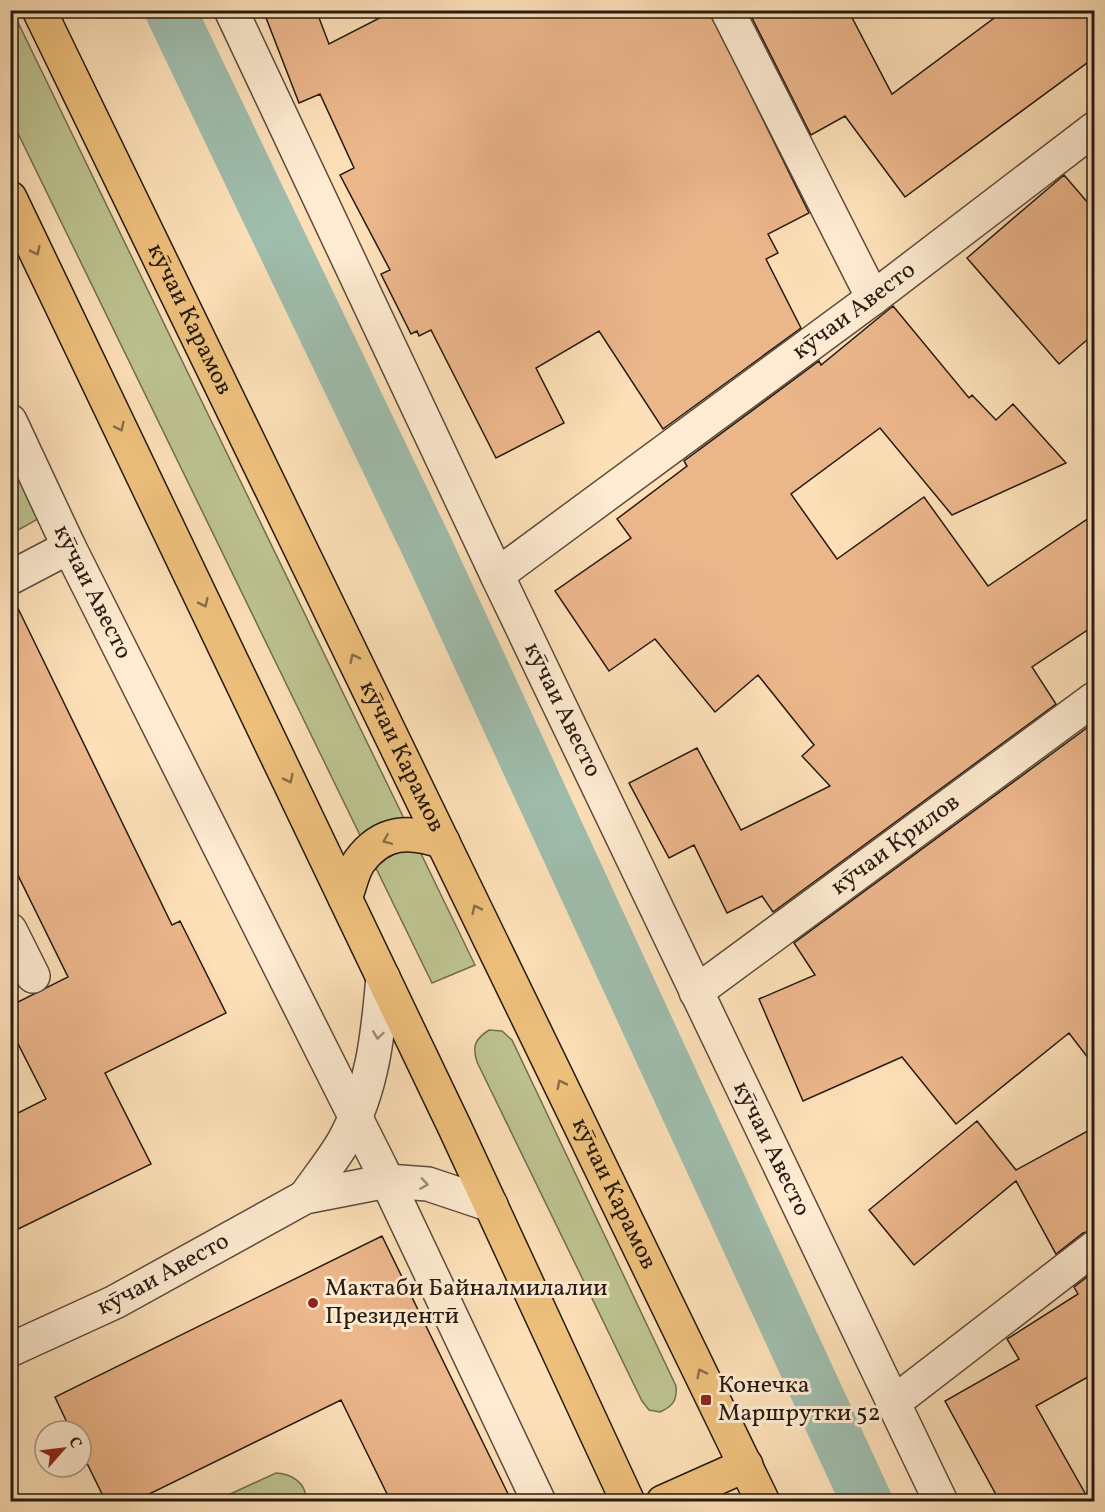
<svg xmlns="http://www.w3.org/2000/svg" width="1105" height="1512" viewBox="0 0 1105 1512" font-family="Vollkorn,serif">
  <rect width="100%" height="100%" fill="#fde0b8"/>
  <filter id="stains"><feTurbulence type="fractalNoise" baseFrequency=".00333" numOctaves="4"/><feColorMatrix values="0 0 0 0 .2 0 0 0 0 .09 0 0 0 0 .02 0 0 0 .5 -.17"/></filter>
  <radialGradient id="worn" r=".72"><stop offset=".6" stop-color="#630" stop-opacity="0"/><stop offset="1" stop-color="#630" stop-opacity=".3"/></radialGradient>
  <path fill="#bdc390" stroke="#726e51" stroke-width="1.5" d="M 12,10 L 475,965 L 432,983 L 11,119 Z
    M 10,454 L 38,519 L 11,534 L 10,534 Z
    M 489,1030 L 502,1031 L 512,1040 L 676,1386 C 677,1401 673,1406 660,1412 L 649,1410 L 642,1401 L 477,1062 C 472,1046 475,1039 489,1030 Z
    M 276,1473 C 292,1474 307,1483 306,1501 L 215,1501 Z"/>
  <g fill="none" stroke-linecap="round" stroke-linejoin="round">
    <path stroke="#9fbdad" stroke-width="51" d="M 170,10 L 428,549 L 867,1502"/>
  </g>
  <path fill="#ecb68b" stroke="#261a12" stroke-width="1.5" d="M 263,10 L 316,10 L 329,44 L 395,10 L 709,10 L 809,213 L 768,234 L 778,253 L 766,259 L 801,328 L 663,429 L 599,331 L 536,368 L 564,423 L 496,458 L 431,330 L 419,336 L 417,331 L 411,334 L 381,274 L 390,270 L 340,175 L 354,168 L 320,94 L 299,103 Z
    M 748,10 L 848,10 L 892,94 L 1005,10 L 1095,10 L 1095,57 L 905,197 L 845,116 L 811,135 Z
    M 1064,175 L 1095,211 L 1095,333 L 1059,364 L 967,258 Z
    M 893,306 L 969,398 L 972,395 L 996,420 L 1013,404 L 1066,463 L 952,515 L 880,428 L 791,494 L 837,559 L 924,497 L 988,586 L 1095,514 L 1095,625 L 1032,667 L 1056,704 L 773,912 L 762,896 L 727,913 L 694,845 L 669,858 L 629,783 L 697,748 L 741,830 L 830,786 L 802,756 L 814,745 L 758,675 L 715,712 L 655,639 L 609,671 L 555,591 L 631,538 L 617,519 L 687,466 L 684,461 L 819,361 L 821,365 Z
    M 12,596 L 172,925 L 180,921 L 226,1013 L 105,1073 L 151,1164 L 10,1233 L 10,1117 L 46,1099 L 10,1028 L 10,1006 L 68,977 L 10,859 Z
    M 1095,722 L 1095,1067 L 1069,1033 L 956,1124 L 902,1057 L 803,1101 L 759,999 L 815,975 L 794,943 Z
    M 977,1121 L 1016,1170 L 1095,1127 L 1095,1230 L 1083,1233 L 1056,1254 L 1016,1181 L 914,1265 L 869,1210 Z
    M 382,1236 L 512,1502 L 391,1502 L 341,1400 L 133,1502 L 106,1502 L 81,1451 L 81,1431 L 71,1431 L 55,1397 Z
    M 1095,1271 L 1095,1373 L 1036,1406 L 1090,1502 L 1000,1502 L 945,1401 L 1019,1359 L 1007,1339 L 1078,1294 L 1074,1287 Z"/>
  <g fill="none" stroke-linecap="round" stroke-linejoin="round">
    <g stroke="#5c4c3c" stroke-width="36">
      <g id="minor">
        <path d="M 231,10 L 497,575"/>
        <path d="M 727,10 L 873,298"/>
        <path id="s1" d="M 10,421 L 69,547 L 380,1166 L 539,1502"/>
        <path d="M 10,578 L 69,547"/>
        <path d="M 10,930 L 33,976"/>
        <path id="s2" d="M 696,992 L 1094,699"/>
        <path d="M 305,1197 C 318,1178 334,1159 345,1139 C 373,1088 378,1034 383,977"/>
        <path id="s3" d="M 10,1350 L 115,1302 L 305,1197 L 387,1181 L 428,1184 L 491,1205"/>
        <path d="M 893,1403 L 1094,1248"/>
        <path id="s4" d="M 941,1502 L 497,575 L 873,298 L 1094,129"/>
      </g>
    </g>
    <g stroke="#261a12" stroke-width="36">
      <g id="major">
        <path id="s5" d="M 39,10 L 763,1502"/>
        <path d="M 10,198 L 455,1128 L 628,1502"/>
        <path d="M 345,898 C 350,887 352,872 359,862 C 382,830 410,830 443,842"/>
        <path d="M 663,1502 L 746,1465"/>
      </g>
    </g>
    <use href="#minor" stroke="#feebd1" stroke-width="33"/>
    <use href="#major" stroke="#eec07c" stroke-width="33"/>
  </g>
  <defs><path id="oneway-chevron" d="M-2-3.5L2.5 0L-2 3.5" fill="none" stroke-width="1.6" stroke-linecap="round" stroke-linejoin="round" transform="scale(1.5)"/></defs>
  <g stroke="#8a6d47">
    <use href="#oneway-chevron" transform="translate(36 251) rotate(64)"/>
    <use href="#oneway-chevron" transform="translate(120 427) rotate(64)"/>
    <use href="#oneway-chevron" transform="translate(204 603) rotate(64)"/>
    <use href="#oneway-chevron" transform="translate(354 658) rotate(-116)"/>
    <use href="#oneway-chevron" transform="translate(289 779) rotate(64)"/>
    <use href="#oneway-chevron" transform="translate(387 840) rotate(157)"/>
    <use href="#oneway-chevron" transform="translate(476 909) rotate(-116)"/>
    <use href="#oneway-chevron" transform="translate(561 1084) rotate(-116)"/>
    <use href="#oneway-chevron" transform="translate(701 1373) rotate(-116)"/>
  </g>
  <g stroke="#9d8d7b">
    <use href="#oneway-chevron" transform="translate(378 1035) rotate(98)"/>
    <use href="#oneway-chevron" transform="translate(424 1184) rotate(9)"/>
  </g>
  <g fill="#8f2418" stroke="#feebd1" stroke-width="2">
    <circle cx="313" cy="1303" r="6"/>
    <rect x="700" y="1394" width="12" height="12" rx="3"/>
  </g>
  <g text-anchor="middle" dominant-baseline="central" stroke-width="6" stroke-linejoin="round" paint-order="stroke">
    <g font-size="24" fill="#261a12" stroke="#feebd1">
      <text stroke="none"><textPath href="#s4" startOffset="1472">кӯчаи Авесто</textPath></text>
      <text stroke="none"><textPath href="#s5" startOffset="344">кӯчаи Карамов</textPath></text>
      <text stroke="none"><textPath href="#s1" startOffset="190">кӯчаи Авесто</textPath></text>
      <text transform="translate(562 710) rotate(64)">кӯчаи Авесто</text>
      <text stroke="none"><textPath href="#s5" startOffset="830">кӯчаи Карамов</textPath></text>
      <text stroke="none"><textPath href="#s2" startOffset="248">кӯчаи Крилов</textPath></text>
      <text transform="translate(771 1149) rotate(64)">кӯчаи Авесто</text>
      <text stroke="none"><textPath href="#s5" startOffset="1316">кӯчаи Карамов</textPath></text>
      <text stroke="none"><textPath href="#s3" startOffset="171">кӯчаи Авесто</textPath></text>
    </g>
    <g font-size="24" fill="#261a12" stroke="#feebd1" text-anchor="start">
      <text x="325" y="1289">Мактаби Байналмилалии<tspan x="325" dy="28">Президентӣ</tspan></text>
      <text x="718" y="1386">Конечка<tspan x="718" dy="28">Маршрутки 52</tspan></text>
    </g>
  </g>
  <rect width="1105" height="1512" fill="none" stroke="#fde0b8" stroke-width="36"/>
  <rect x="12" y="12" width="1081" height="1488" fill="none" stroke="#261a12" stroke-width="3"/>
  <rect x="18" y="18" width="1069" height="1476" fill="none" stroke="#261a12" stroke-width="1.5"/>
  <g transform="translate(63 1449) rotate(62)"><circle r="28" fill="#feebd1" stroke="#a89785" stroke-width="1.5"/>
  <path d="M0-4.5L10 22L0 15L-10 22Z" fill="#8f2418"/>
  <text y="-9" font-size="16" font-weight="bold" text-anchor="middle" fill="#261a12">С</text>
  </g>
  <rect width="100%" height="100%" filter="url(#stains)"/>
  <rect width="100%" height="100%" fill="url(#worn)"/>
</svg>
